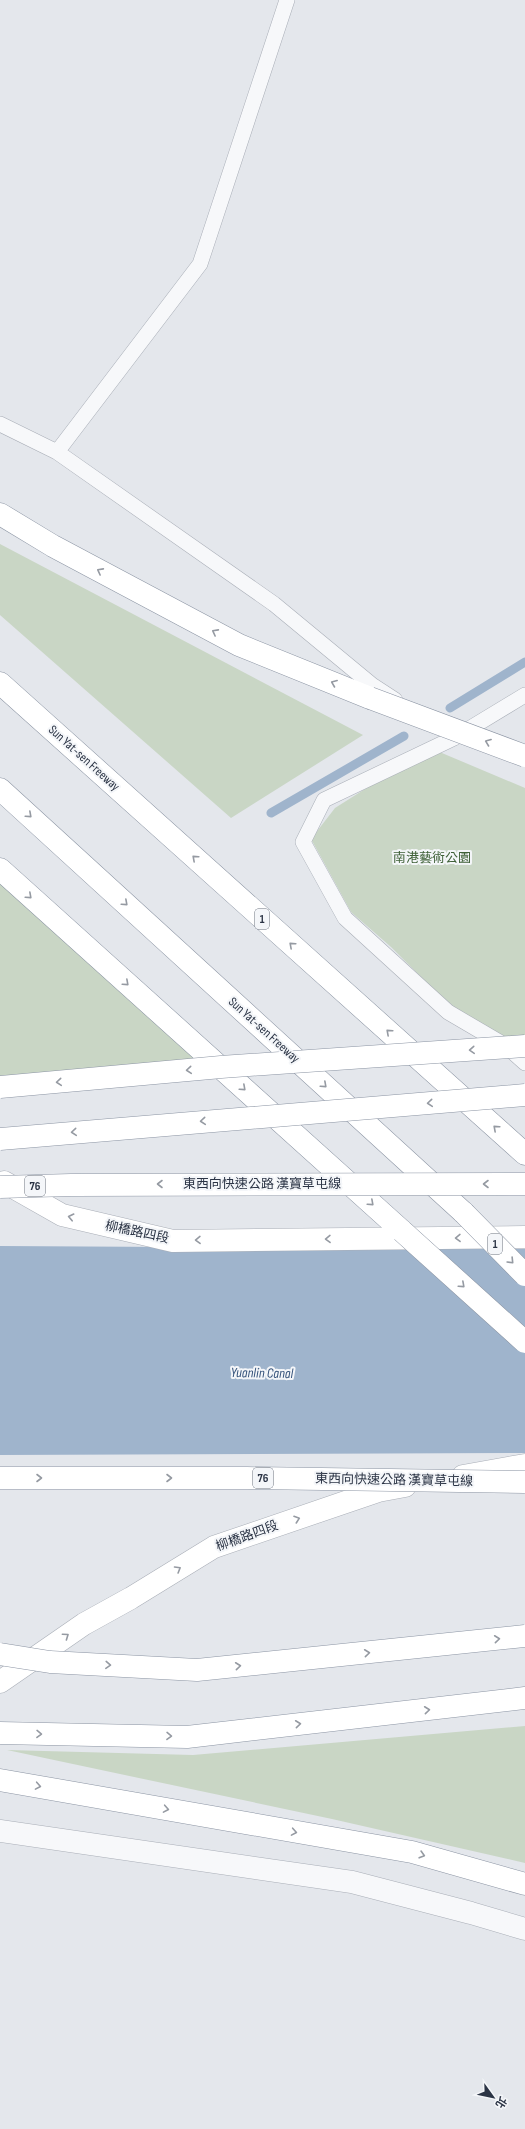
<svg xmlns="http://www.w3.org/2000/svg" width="525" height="2129" viewBox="0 0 525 2129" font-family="'Sofia Sans Condensed','Noto Sans TC',sans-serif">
  <rect width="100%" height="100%" fill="#e4e7ec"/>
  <path fill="#c9d6c5" d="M 0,544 L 363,735 L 231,818 L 0,615 Z
    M 430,748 L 525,788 L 525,1051 L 466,1017 L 433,989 L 391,947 L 351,912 L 311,839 L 335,808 Z
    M 0,869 L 221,1067 L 0,1087 Z
    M 525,1726 L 525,1863 L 332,1819 L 7,1750 L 193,1755 Z"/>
  <path fill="#9fb4cc" d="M 0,1246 L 525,1249 L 525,1453 L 0,1455 Z"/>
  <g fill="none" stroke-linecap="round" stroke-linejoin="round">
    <path stroke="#9fb4cc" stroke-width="9" d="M 450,708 L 525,662
      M 271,813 L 404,736"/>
    <g stroke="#a9aeb7" stroke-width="16">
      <path id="lane" d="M 0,424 L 57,452 L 274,604 L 372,685 L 395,700
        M 57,452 L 200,264 L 287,0
        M 525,695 L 454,738 L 324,800 L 303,842 L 345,918 L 448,1012 L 506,1046 L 525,1063"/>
    </g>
    <g stroke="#a9aeb7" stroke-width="23">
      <path id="street" d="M 0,1831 L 352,1882 L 471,1913 L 525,1929"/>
    </g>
    <g stroke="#a9aeb7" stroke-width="23">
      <path id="secondary" d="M 4,1182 L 62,1215 L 173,1241 L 525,1237
        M 463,1476 L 525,1465
        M 0,1682 L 84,1624 L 131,1598 L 214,1547 L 378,1491 L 405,1486"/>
    </g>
    <g stroke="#8b94a3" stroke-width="23">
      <path id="highway" d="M 0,514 L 53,546 L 239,645 L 370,698
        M 0,683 L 525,1154
        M 0,789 L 464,1213
        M 0,869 L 402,1231
        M 0,1733 L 187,1737 L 525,1698
        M 0,1780 L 412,1852 L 525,1884"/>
    </g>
    <use href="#lane" stroke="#f7f8fa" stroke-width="15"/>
    <use href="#street" stroke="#f7f8fa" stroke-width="22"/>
    <use href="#secondary" stroke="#fff" stroke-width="22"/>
    <use href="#highway" stroke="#fff" stroke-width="22"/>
    <g stroke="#8b94a3" stroke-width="23" stroke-linecap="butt">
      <path id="highway-bridge" d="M 370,698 L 525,756
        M 0,1087 L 221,1067 L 525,1046
        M 0,1139 L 525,1095
        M 0,1187 L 71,1185 L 525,1184
        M 464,1213 L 525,1275
        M 402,1231 L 525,1342
        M 0,1478 L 247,1478 L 525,1482
        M 0,1654 L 50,1662 L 197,1670 L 525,1636"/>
    </g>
    <use href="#highway-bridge" stroke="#fff" stroke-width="22"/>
  </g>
  <defs><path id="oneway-chevron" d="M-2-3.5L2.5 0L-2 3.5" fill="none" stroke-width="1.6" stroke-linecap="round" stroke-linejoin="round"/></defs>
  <g stroke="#959aa2">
    <use href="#oneway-chevron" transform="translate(100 571) rotate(-152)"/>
    <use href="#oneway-chevron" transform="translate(215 632) rotate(-152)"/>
    <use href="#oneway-chevron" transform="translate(334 683) rotate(-158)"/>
    <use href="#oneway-chevron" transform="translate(488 742) rotate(-159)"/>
    <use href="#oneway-chevron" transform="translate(29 815) rotate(42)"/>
    <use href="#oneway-chevron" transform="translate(195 858) rotate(-138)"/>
    <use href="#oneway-chevron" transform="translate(29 896) rotate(42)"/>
    <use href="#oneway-chevron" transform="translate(125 903) rotate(42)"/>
    <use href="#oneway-chevron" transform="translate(292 945) rotate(-138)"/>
    <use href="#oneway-chevron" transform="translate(126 983) rotate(42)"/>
    <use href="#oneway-chevron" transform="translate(389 1032) rotate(-138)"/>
    <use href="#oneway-chevron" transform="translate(472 1050) rotate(176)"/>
    <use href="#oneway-chevron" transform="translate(189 1070) rotate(175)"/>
    <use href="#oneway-chevron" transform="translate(59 1082) rotate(175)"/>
    <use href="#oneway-chevron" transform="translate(324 1085) rotate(42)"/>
    <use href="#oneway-chevron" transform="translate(243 1088) rotate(42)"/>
    <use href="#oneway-chevron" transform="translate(430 1103) rotate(175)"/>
    <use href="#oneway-chevron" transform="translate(203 1121) rotate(175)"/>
    <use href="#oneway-chevron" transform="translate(496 1128) rotate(-138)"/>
    <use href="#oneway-chevron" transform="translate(74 1132) rotate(175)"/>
    <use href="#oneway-chevron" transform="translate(160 1184) rotate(180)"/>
    <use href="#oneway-chevron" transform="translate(486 1184) rotate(180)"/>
    <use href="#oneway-chevron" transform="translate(371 1203) rotate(42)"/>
    <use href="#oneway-chevron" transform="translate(71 1217) rotate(-167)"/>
    <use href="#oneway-chevron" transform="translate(458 1238) rotate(179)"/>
    <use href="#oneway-chevron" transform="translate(328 1239) rotate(179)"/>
    <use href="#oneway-chevron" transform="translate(198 1240) rotate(179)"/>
    <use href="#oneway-chevron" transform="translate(511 1261) rotate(46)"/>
    <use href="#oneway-chevron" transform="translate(462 1285) rotate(42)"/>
    <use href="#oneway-chevron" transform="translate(39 1478)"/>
    <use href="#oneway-chevron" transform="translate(169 1478)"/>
    <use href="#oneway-chevron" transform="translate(297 1519) rotate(-19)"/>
    <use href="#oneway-chevron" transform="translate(178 1569) rotate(-31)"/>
    <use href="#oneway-chevron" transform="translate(66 1636) rotate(-35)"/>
    <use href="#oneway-chevron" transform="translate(497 1639) rotate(-6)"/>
    <use href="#oneway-chevron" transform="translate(367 1653) rotate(-6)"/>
    <use href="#oneway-chevron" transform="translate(108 1665) rotate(3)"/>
    <use href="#oneway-chevron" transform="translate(238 1666) rotate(-6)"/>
    <use href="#oneway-chevron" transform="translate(427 1710) rotate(-6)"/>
    <use href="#oneway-chevron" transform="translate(298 1724) rotate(-6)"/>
    <use href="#oneway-chevron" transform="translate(39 1734) rotate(1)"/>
    <use href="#oneway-chevron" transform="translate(169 1736) rotate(1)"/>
    <use href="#oneway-chevron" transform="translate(38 1786) rotate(10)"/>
    <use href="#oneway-chevron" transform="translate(166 1809) rotate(10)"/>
    <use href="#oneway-chevron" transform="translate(294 1832) rotate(10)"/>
    <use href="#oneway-chevron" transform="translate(422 1855) rotate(16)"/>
  </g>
  <g text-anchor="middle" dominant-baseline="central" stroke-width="4" stroke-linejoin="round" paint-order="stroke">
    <g fill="#f4f6f9" stroke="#676e7b" stroke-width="1">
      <rect x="255" y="909" width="14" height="20" rx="3"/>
      <rect x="25" y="1176" width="20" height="20" rx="3"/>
      <rect x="488" y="1234" width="14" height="20" rx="3"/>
      <rect x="253" y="1468" width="20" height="20" rx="3"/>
    </g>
    <g font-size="12" font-weight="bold" fill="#2b3445">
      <text x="262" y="919">1</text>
      <text x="35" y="1186">76</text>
      <text x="495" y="1244">1</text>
      <text x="263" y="1478">76</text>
    </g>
    <g font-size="13" fill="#2b3445" stroke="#f4f6f9">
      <text transform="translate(84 758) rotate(42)">Sun Yat-sen Freeway</text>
      <text transform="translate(264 1030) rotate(42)">Sun Yat-sen Freeway</text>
      <text x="262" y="1184">東西向快速公路 漢寶草屯線</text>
      <text transform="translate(137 1232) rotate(12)">柳橋路四段</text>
      <text transform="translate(394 1480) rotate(1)">東西向快速公路 漢寶草屯線</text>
      <text transform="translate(247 1536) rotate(-20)">柳橋路四段</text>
    </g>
    <g font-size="13" fill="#3f6138" stroke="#f4f6f9">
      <text x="432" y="858">南港藝術公園</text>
    </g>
    <g font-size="14" font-style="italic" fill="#34527a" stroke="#f4f6f9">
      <text transform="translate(262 1373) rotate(1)">Yuanlin Canal</text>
    </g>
  </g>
  <g transform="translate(493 2097) rotate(123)" stroke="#f4f6f9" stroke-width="3" paint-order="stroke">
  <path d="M0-3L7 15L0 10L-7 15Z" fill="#2b3445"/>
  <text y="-6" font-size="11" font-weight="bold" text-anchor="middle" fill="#2b3445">北</text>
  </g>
</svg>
